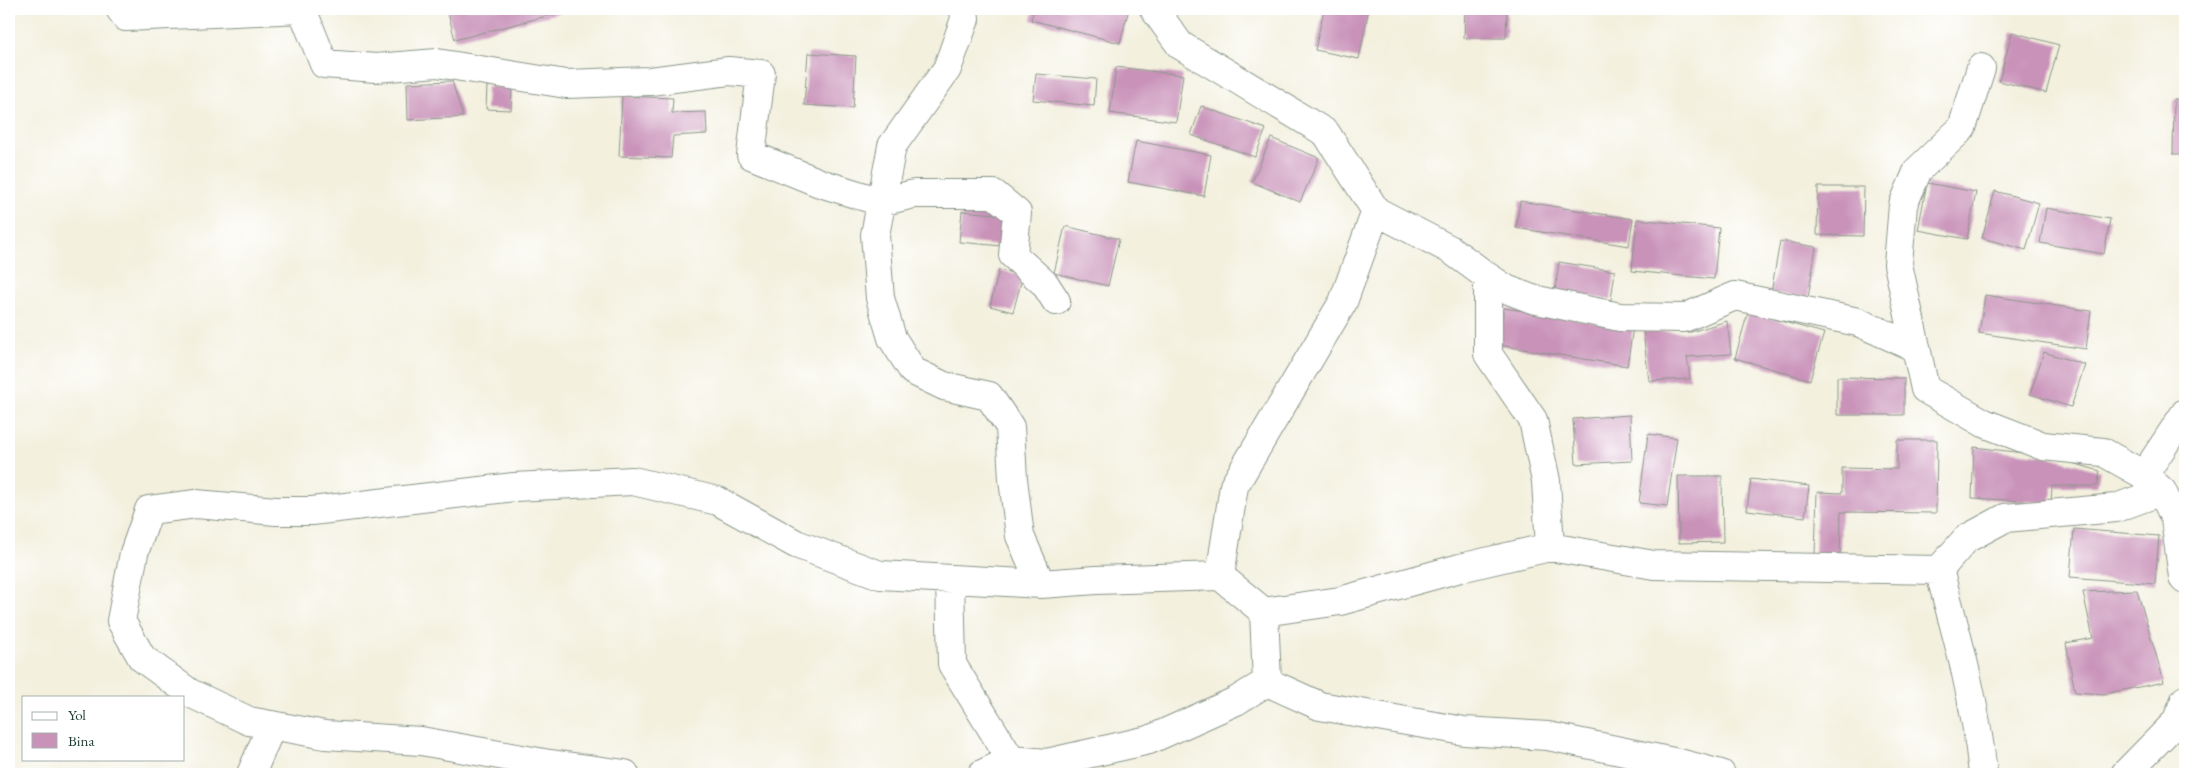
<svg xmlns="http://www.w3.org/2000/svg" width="2194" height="783" viewBox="0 0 2194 783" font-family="'EB Garamond',serif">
  <rect width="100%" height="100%" fill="#fff"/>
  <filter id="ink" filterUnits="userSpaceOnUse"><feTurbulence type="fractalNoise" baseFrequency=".02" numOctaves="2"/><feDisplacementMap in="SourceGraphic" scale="10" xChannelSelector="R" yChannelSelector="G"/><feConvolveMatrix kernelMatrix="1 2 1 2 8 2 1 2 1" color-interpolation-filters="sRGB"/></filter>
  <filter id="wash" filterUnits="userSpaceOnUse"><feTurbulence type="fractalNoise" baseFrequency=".0096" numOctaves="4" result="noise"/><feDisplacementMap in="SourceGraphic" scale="20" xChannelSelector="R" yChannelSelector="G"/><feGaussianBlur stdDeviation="1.12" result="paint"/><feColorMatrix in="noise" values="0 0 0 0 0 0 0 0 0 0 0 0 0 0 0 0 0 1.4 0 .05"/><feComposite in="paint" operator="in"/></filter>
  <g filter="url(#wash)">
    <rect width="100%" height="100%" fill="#f3f0de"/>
    <g id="blocks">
      <path fill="#c993b9" d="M 447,9 L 573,9 L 455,40 Z
        M 1034,9 L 1129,9 L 1120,43 L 1031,20 Z
        M 1324,9 L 1347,9 L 1368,13 L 1359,59 L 1315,50 Z
        M 1465,9 L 1507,9 L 1506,38 L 1464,38 Z
        M 2012,32 L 2059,45 L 2046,93 L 1999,81 Z
        M 808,53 L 856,56 L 853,108 L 804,105 Z
        M 1116,67 L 1183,75 L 1176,122 L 1110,113 Z
        M 1036,74 L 1096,79 L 1094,106 L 1033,100 Z
        M 452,81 L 463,117 L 408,120 L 407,83 Z
        M 487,86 L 512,87 L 511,110 L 486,109 Z
        M 622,96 L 673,98 L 672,113 L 706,112 L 707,134 L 673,136 L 671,158 L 619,156 Z
        M 2174,99 L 2185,99 L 2185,154 L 2173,154 Z
        M 1201,106 L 1266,129 L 1255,157 L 1191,135 Z
        M 1271,138 L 1319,158 L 1300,202 L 1252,182 Z
        M 1136,141 L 1211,155 L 1204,196 L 1128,182 Z
        M 1927,183 L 1976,192 L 1967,239 L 1918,230 Z
        M 1818,187 L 1864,187 L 1863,236 L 1817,235 Z
        M 1995,191 L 2039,203 L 2026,250 L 1982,238 Z
        M 1520,201 L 1633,219 L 1629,246 L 1516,228 Z
        M 2046,208 L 2110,219 L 2104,254 L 2040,243 Z
        M 962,211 L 1005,215 L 1002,246 L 959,242 Z
        M 1637,219 L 1719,228 L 1714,279 L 1632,271 Z
        M 1065,226 L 1119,239 L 1108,286 L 1054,273 Z
        M 1780,241 L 1816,247 L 1808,298 L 1771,293 Z
        M 1559,262 L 1615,271 L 1611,300 L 1555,291 Z
        M 999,270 L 1023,275 L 1013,312 L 990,306 Z
        M 1985,295 L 2091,311 L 2086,349 L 1979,333 Z
        M 1504,308 L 1633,328 L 1627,366 L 1498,345 Z
        M 1748,312 L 1824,333 L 1810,380 L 1735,358 Z
        M 1727,321 L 1731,354 L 1687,357 L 1690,379 L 1649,381 L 1643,331 L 1691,332 Z
        M 2044,352 L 2085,365 L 2071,407 L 2030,394 Z
        M 1837,377 L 1904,378 L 1904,415 L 1837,415 Z
        M 1630,415 L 1632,461 L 1576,464 L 1573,419 Z
        M 1648,434 L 1677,438 L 1667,506 L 1639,503 Z
        M 1897,440 L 1937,440 L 1936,513 L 1841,512 L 1840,555 L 1815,555 L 1817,492 L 1842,493 L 1842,468 L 1897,469 Z
        M 1974,447 L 2047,456 L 2100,471 L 2097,486 L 2052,486 L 2051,503 L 1972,498 Z
        M 1678,476 L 1722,476 L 1723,542 L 1679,543 Z
        M 1751,479 L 1809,486 L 1805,517 L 1747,510 Z
        M 2074,529 L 2159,536 L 2155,584 L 2070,577 Z
        M 2137,590 L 2164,682 L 2104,694 L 2075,692 L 2066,643 L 2093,638 L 2083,592 Z"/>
    </g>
  </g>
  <g filter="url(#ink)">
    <use href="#blocks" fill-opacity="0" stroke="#899689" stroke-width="1"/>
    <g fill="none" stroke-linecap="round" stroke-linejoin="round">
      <g stroke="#899689" stroke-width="30">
        <path id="minor" d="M 120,9 L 126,17 L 302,9 L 324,64 L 376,68 L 437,63 L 566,84 L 650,81 L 729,71 L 761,74 L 751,155 L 820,183 L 881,202 L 914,194 L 994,194 L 1017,213 L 1013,255 L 1045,284 L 1056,301
          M 964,9 L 965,19 L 947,69 L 892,146 L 875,235 L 880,298 L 892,338 L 913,371 L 944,386 L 989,396 L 1010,427 L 1013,479 L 1020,536 L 1041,584
          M 1154,9 L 1180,45 L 1326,133 L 1376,211 L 1343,302 L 1234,486 L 1220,576 L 1264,612 L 1267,682 L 1320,706 L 1464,731 L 1548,736 L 1683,764 L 1721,774
          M 1981,68 L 1962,128 L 1918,170 L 1903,205 L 1898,264 L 1925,389 L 1984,423 L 2043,446 L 2103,452 L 2144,475 L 2162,491 L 2175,519 L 2183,577 L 2185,579
          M 1488,277 L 1506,289 L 1532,299 L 1620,317 L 1684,318 L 1735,296 L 1858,322 L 1914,347
          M 2144,475 L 2185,413
          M 1550,547 L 1654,565 L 1939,570 C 1958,638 1976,704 1983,774
          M 1939,570 L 1966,539 L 2005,518 L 2116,508 L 2162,491
          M 950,579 L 952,664 L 1011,760 L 1047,763 L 1149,740 L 1236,701 L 1267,682
          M 1264,612 L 1340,601 L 1460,568 L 1550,547 L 1546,481 L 1533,420 L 1488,354 L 1488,277 L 1451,250 L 1376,211
          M 251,774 L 272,725
          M 625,774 L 544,763 L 421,741 L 325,735 L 249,721 L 190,693 L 142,658 L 121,621 L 134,553 L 149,510 L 196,504 L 276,511 L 312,511 L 514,487 L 633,481 L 718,501 L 796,544 L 880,575 L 1041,584 L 1096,580 L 1220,576
          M 982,774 L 1011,760
          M 2125,774 L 2176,722 L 2185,700"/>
      </g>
      <use href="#minor" stroke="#fff" stroke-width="28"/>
    </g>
  </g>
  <rect width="2194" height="783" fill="none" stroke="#fff" stroke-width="30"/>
  <rect x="22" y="696" width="162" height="65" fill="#ffffff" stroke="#a5b1ae"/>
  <rect x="32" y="712" width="25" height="8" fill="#ffffff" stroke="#a5b1ae"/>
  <text x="68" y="720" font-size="15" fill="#1f3d34">Yol</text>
  <rect x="32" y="733" width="25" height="15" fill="#c993b9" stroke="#a5b1ae"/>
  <text x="68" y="746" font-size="15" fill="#1f3d34">Bina</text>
</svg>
